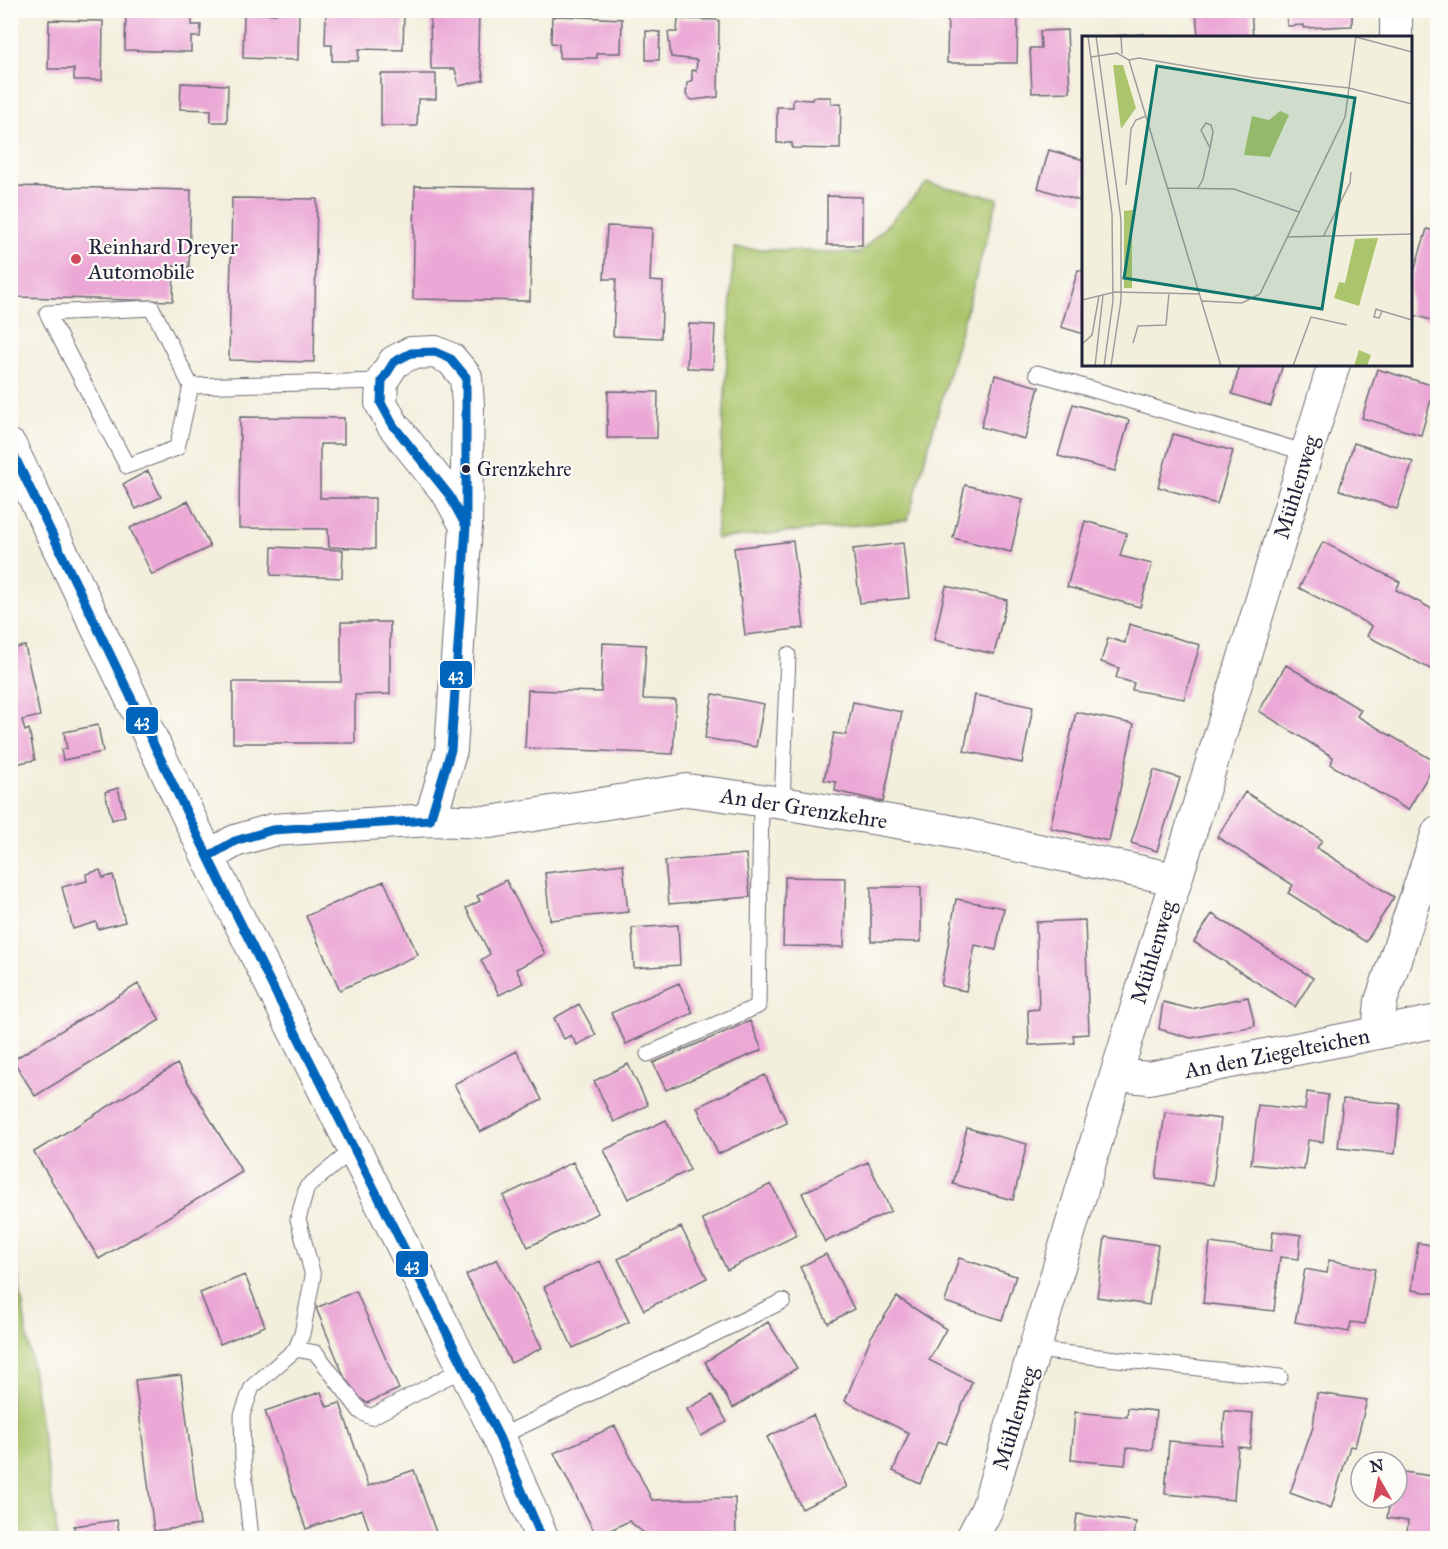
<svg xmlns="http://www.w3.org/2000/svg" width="1448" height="1549" viewBox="0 0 1448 1549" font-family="'IM FELL Great Primer',serif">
  <rect width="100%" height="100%" fill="#fdfcf7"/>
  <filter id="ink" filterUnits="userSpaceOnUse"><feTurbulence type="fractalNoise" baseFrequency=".0167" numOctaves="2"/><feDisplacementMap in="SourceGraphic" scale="12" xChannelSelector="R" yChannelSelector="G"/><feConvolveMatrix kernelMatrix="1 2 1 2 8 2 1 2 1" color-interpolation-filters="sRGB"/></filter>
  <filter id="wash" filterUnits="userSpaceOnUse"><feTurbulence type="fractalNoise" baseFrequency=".008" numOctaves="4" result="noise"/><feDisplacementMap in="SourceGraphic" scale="24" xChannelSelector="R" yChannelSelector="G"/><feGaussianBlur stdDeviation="1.35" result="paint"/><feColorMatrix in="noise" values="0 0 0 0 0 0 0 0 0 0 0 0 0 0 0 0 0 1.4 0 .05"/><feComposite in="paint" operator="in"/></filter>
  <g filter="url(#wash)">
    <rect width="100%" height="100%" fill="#f3efdd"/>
    <path fill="#abc56c" stroke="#667454" stroke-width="1.5" d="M 927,183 L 998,198 L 908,520 L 716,539 L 734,248 L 860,253 Z
      M 10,1224 L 13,1242 L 58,1538 L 11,1538 Z"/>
    <g id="blocks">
      <path fill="#eba7d5" d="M 126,10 L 192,10 L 192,25 L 201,25 L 200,37 L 191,37 L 191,52 L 125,50 Z
        M 276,10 L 299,10 L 298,60 L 243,58 L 244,13 L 276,14 Z
        M 326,10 L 404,12 L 403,50 L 359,49 L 358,61 L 332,61 L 332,45 L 325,45 Z
        M 1196,10 L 1251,10 L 1253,38 L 1198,38 Z
        M 1286,10 L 1352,10 L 1352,26 L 1304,28 L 1304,25 L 1287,26 Z
        M 948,12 L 1018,13 L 1017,63 L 947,63 Z
        M 437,13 L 479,14 L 478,51 L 484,80 L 459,86 L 455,69 L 431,69 L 430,14 Z
        M 559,16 L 622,19 L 621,53 L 597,53 L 597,58 L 559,58 L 559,44 L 551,43 L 552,17 Z
        M 678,19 L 719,20 L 718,97 L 692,100 L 686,95 L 687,83 L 692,80 L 692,70 L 696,71 L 697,60 L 671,57 L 668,32 L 677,32 Z
        M 49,20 L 103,21 L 102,80 L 74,80 L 74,69 L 48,69 Z
        M 1067,30 L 1070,92 L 1032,93 L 1030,48 L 1041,48 L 1040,31 Z
        M 646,31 L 660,32 L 659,60 L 646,60 Z
        M 1144,34 L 1145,38 L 1112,38 L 1112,36 Z
        M 381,74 L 436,74 L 436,99 L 418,99 L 417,126 L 381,126 Z
        M 181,83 L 228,85 L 227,122 L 211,122 L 211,110 L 180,109 Z
        M 813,97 L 831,97 L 831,104 L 841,104 L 840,149 L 792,148 L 792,143 L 777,143 L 777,107 L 793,107 L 793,99 L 812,100 Z
        M 1049,150 L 1084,160 L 1084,202 L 1038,188 Z
        M 10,186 L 191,190 L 189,267 L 174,266 L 173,301 L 17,297 L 18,263 L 10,263 Z
        M 415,186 L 533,188 L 530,301 L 413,299 Z
        M 827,196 L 862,197 L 862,245 L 827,245 Z
        M 232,198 L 317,199 L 314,362 L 229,360 Z
        M 607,226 L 652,228 L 650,281 L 663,282 L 661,338 L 613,336 L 616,279 L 604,279 Z
        M 1427,229 L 1438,232 L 1438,322 L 1410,314 L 1410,284 Z
        M 1078,270 L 1084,271 L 1084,334 L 1061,327 Z
        M 689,324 L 715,325 L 713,369 L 687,368 Z
        M 1240,364 L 1283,364 L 1271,406 L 1232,394 Z
        M 1377,369 L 1435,386 L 1421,435 L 1362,418 Z
        M 995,375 L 1039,387 L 1025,439 L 981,427 Z
        M 608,391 L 658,392 L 657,438 L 607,438 Z
        M 1073,404 L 1129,420 L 1115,471 L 1058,456 Z
        M 240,417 L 344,418 L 344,444 L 320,444 L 320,498 L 375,498 L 375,549 L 329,547 L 328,529 L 239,528 Z
        M 1173,434 L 1233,451 L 1217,504 L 1158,487 Z
        M 1354,443 L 1413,462 L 1397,509 L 1339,490 Z
        M 148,471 L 161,497 L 136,509 L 123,484 Z
        M 965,485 L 1023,499 L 1011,552 L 953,538 Z
        M 188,501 L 210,547 L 152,575 L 130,528 Z
        M 1085,521 L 1127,533 L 1120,556 L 1152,564 L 1140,607 L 1067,587 Z
        M 793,541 L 804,628 L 745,635 L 734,548 Z
        M 1323,542 L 1400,582 L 1396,590 L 1438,612 L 1438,673 L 1367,636 L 1372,626 L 1299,588 Z
        M 903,543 L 909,598 L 860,603 L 853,549 Z
        M 272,547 L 343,550 L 342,578 L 271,575 Z
        M 946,586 L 1007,600 L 994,654 L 934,640 Z
        M 341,622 L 390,622 L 390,694 L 355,695 L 355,743 L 233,743 L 233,682 L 341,682 Z
        M 1129,624 L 1200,645 L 1184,699 L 1132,690 L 1134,683 L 1116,678 L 1119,668 L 1101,662 L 1108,638 L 1125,643 Z
        M 603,643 L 646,645 L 643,699 L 676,700 L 673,754 L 525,748 L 528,690 L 601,692 Z
        M 25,646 L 40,716 L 22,720 L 25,731 L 29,729 L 35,760 L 10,765 L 10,649 Z
        M 1286,665 L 1361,710 L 1357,716 L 1436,762 L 1408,810 L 1331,765 L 1333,757 L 1259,711 Z
        M 713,694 L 764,704 L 756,747 L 705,738 Z
        M 975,695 L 1033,707 L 1022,763 L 964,751 Z
        M 853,702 L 902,712 L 883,802 L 835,791 L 836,782 L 824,780 L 834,733 L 846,735 Z
        M 1076,712 L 1134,724 L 1109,841 L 1050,828 Z
        M 98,725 L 103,752 L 63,760 L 61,750 L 67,749 L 64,732 Z
        M 1154,770 L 1180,778 L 1157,851 L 1131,843 Z
        M 118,788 L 125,816 L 112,820 L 105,792 Z
        M 1245,792 L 1322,840 L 1317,848 L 1394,897 L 1366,942 L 1288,893 L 1293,885 L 1217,837 Z
        M 746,854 L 750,897 L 669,904 L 665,861 Z
        M 623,864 L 628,912 L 550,920 L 545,873 Z
        M 100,870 L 103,878 L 113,875 L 125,922 L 98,929 L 96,922 L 73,929 L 62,887 L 87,881 L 86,874 Z
        M 785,877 L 846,878 L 844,947 L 783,946 Z
        M 506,880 L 545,954 L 516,969 L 523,983 L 499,995 L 481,960 L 490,954 L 466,908 L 480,901 L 477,896 Z
        M 384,881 L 418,955 L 340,990 L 306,916 Z
        M 871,887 L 921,887 L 921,942 L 871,941 Z
        M 956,899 L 1004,908 L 996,950 L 975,945 L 966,991 L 941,986 Z
        M 1212,914 L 1313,978 L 1295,1007 L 1194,942 Z
        M 1085,920 L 1089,1034 L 1073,1035 L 1074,1043 L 1029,1045 L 1028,1010 L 1039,1009 L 1036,922 Z
        M 678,925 L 680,965 L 634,968 L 632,928 Z
        M 679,983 L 693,1013 L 626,1044 L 611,1013 Z
        M 138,984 L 160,1020 L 35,1096 L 13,1060 Z
        M 1248,997 L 1255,1026 L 1191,1038 L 1159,1029 L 1163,1002 L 1191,1009 Z
        M 579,1004 L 596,1035 L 577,1045 L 571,1035 L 564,1039 L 554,1018 Z
        M 750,1021 L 762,1050 L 666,1090 L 653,1063 Z
        M 517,1051 L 542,1100 L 480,1132 L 454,1084 Z
        M 177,1064 L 242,1172 L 99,1259 L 34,1152 Z
        M 628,1064 L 648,1105 L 614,1122 L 594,1081 Z
        M 765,1075 L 787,1123 L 718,1154 L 697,1107 Z
        M 1307,1092 L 1328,1095 L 1323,1142 L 1308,1140 L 1304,1170 L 1251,1164 L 1258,1105 L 1305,1110 Z
        M 1343,1099 L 1400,1104 L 1395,1154 L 1338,1148 Z
        M 1165,1112 L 1221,1119 L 1213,1185 L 1156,1178 Z
        M 666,1120 L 690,1170 L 628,1199 L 604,1150 Z
        M 967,1128 L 1027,1144 L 1013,1200 L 953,1184 Z
        M 573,1162 L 598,1213 L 528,1247 L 503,1196 Z
        M 868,1162 L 891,1211 L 825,1242 L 802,1193 Z
        M 771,1184 L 797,1235 L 727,1270 L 702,1219 Z
        M 681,1227 L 707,1278 L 644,1310 L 618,1259 Z
        M 1273,1231 L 1301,1235 L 1299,1259 L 1280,1257 L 1274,1311 L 1203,1303 L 1210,1243 L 1271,1251 Z
        M 1105,1237 L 1158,1245 L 1149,1305 L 1097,1297 Z
        M 1418,1243 L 1438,1246 L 1438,1294 L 1412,1290 Z
        M 826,1254 L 854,1309 L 828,1323 L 800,1267 Z
        M 959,1258 L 1016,1276 L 1002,1320 L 945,1302 Z
        M 497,1259 L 542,1348 L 511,1363 L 466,1275 Z
        M 1329,1260 L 1375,1269 L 1365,1324 L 1351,1322 L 1349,1332 L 1295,1322 L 1305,1269 L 1327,1273 Z
        M 600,1261 L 629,1322 L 573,1348 L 544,1287 Z
        M 245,1275 L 265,1326 L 220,1344 L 200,1293 Z
        M 356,1291 L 399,1389 L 367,1403 L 351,1393 L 316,1308 Z
        M 897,1297 L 946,1329 L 929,1360 L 972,1382 L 946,1444 L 938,1441 L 920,1484 L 893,1471 L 909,1433 L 845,1401 L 871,1337 Z
        M 768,1322 L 797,1368 L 733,1408 L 705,1362 Z
        M 181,1375 L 200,1525 L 154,1531 L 135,1380 Z
        M 321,1392 L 327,1407 L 340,1403 L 368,1486 L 414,1470 L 438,1538 L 372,1538 L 362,1509 L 306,1529 L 265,1411 Z
        M 1317,1393 L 1367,1400 L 1355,1447 L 1350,1446 L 1331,1508 L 1290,1493 L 1313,1427 Z
        M 712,1395 L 727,1422 L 701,1436 L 687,1409 Z
        M 1128,1408 L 1156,1411 L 1152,1450 L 1127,1448 L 1125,1465 L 1071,1460 L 1075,1412 L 1127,1417 Z
        M 1225,1411 L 1253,1413 L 1250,1448 L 1238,1447 L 1234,1500 L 1165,1494 L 1169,1441 L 1222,1445 Z
        M 813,1415 L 847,1487 L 802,1509 L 767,1437 Z
        M 615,1426 L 652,1500 L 735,1498 L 736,1538 L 650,1538 L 629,1521 L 597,1537 L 554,1453 Z
        M 1397,1471 L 1438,1477 L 1438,1538 L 1407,1534 L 1408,1521 L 1387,1518 L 1390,1498 L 1397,1498 Z
        M 1077,1514 L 1136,1522 L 1134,1538 L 1074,1538 Z
        M 117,1520 L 120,1538 L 75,1538 L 74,1526 Z"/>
    </g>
  </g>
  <g filter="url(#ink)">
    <use href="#blocks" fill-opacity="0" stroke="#6b6a74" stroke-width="1.5"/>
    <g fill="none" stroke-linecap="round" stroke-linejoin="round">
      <g stroke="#6b6a74" stroke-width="17">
        <path id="service" d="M 1037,373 L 1307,453
          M 191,386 L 177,448 L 127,466 L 47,313 L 152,308 L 191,386 L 382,381
          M 782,803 L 788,655
          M 648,1054 L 758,1006 L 761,800
          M 296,1349 L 316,1353 L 361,1412 L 371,1417 L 464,1368
          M 1035,1350 L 1280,1377
          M 499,1437 L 783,1301
          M 251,1538 L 243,1462 L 242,1415 L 252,1387 L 296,1349 L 302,1334 L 313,1276 L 298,1219 L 307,1187 L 354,1149"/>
      </g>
      <g stroke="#6b6a74" stroke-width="34">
        <path id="minor" d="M 1396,10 L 1396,38
          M 430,820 L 451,750 L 466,526 L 468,405 L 466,377 L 451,359 L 435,352 L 411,353 L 394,362 L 382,381 L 381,403 L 393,425 L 449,495 L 466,526
          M 209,856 L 235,841 L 272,830 L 430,820 L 490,822 L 687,790 L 782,803 L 944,830 L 1175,879
          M 1378,1033 L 1381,1001 L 1438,832
          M 1116,1075 L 1149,1078 L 1438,1021
          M 972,1538 L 987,1509 L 1116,1075 L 1334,364"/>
      </g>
      <g stroke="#6b6a74" stroke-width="35">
        <path id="tertiary" d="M 10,446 L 226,894 L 499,1437 L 542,1538"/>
      </g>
      <use href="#service" stroke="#fff" stroke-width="15"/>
      <use href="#minor" stroke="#fff" stroke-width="32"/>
      <use href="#tertiary" stroke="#fff" stroke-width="33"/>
      <g stroke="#fdfcf7" stroke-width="14">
        <path id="bus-1" d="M 435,352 L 451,359 L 466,377 L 466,526 L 449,495 L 393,425 L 381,403 L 382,381 L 394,362 L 411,353 Z
          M 10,447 L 226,894 L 499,1437 L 542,1538
          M 430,820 L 451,750 L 466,526
          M 209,856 L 235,841 L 272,830 L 430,820"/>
      </g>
      <use href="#bus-1" stroke="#0065bd" stroke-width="9"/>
    </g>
  </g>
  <circle fill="#d1495b" stroke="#fdfcf7" stroke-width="2" cx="76" cy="259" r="6"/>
  <circle fill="#22223b" stroke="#fdfcf7" stroke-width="2" cx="466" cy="469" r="5"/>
  <g text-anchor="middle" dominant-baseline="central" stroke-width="4.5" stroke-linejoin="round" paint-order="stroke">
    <g font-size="20" fill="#22223b" stroke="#fdfcf7" text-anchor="start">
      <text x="477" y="469">Grenzkehre</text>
    </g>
    <g font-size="22" fill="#22223b" stroke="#fdfcf7" text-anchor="start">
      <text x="88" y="246">Reinhard Dreyer<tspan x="88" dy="25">Automobile</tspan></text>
    </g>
    <g font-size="22" fill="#22223b" stroke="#fdfcf7">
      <text transform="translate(1296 487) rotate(-73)">Mühlenweg</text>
      <text transform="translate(804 808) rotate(9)">An der Grenzkehre</text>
      <text transform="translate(1153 952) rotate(-73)">Mühlenweg</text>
      <text transform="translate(1277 1053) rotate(-11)">An den Ziegelteichen</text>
      <text transform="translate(1015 1418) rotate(-73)">Mühlenweg</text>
    </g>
  </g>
  <g transform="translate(1082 36)">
    <rect width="330" height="330" fill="#f3efdd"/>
    <path d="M 31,29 L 41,29 L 54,72 L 39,93 ZM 198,75 L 207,79 L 188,121 L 162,119 L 170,80 L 187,84 ZM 51,174 L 50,200 L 50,252 L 42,252 L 42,175 ZM 296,202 L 277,270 L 252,262 L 257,246 L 263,247 L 273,203 ZM 277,314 L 289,319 L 285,330 L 272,330 Z" fill="#abc56c"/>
    <path fill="none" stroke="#9f9d9c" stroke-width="1.5" d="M 6,0 L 30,178 L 31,265 L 22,330M 14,0 L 39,184 L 39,264 L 29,330M 39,0 L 40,18M 274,1 L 330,16M 9,21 L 35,17 L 47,24 L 139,330M 47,24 L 57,22 L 173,42 L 267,52 L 330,68M 44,149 L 49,93 L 54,84 L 64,80M 85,152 L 152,153 L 217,176M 116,152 L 121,143 L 128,112 L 131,96 L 129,89 L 124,87 L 119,94 L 128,112M 205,201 L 330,198M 241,201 L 268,147 L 269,136M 0,264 L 33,256 L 118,258M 120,265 L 160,267 L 178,258 L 263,81 L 274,0M 300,275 L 297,282 L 292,281 L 294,273 L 300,275 L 330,284M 51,307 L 56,290 L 84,289 L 87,257M 0,308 L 10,299 L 17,260M 13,330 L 21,259M 211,330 L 229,281 L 265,289"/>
    <path fill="#0f766e" fill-opacity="0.15" stroke="#0f766e" stroke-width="3" d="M 75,30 L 273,62 L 240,273 L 42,242 Z"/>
    <rect width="330" height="330" fill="none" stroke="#22223b" stroke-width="3"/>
  </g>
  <g stroke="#fdfcf7" stroke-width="2">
    <rect x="439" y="660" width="34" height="29" rx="6" fill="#0065bd"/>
    <rect x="125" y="706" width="34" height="29" rx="6" fill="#0065bd"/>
    <rect x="395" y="1250" width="34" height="28" rx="6" fill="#0065bd"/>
  </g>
  <g font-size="16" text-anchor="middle" font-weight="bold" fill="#fff">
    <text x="456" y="680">43</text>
    <text x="142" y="726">43</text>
    <text x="412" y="1270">43</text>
  </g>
  <rect width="1448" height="1549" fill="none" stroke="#fdfcf7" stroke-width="36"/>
  <g transform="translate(1379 1480) rotate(351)"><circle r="28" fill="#fdfcf7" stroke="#a5a5ac" stroke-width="1.5"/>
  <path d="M0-4.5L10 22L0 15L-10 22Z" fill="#d1495b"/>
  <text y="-9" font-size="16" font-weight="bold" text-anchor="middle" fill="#22223b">N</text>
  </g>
</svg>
